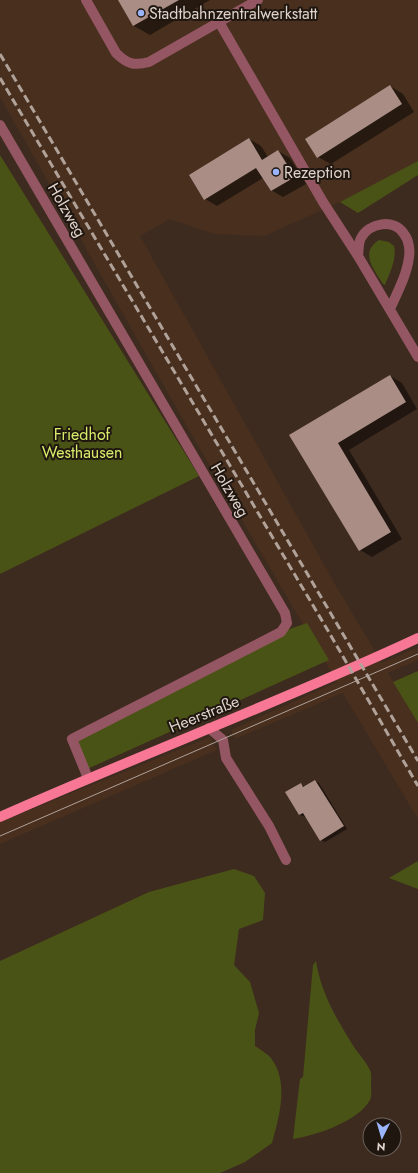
<svg xmlns="http://www.w3.org/2000/svg" width="418" height="1173" viewBox="0 0 418 1173" font-family="Jost,sans-serif">
  <rect width="100%" height="100%" fill="#3e2b1f"/>
  <path fill="#482f1e" d="M 0,0 L 418,0 L 418,161 L 340,202 L 264,236 L 214,234 L 170,219 L 140,236 L 336,586 L 382,663 L 418,647 L 418,660 L 388,673 L 418,723 L 418,819 L 343,693 L 235,739 L 231,730 L 337,682 L 189,430 L 0,97 Z
    M 210,737 L 217,750 L 0,844 L 0,822 Z"/>
  <path fill="#4a5316" d="M 0,155 L 199,476 L 0,574 Z
    M 418,161 L 418,175 L 358,213 L 340,202 Z
    M 379,240 L 389,242 L 394,246 C 397,259 390,272 385,285 L 383,284 C 374,269 359,253 379,240 Z
    M 307,623 L 329,660 L 85,770 L 72,739 L 281,632 Z
    M 418,671 L 418,723 L 393,682 Z
    M 418,861 L 418,889 L 389,878 Z
    M 234,869 L 254,876 L 265,893 L 263,920 L 239,929 L 234,965 L 250,982 L 259,1013 L 255,1030 L 255,1046 C 260,1049 266,1053 270,1057 C 290,1081 279,1117 272,1143 L 245,1162 L 220,1173 L 0,1173 L 0,961 L 149,892 Z
    M 316,961 C 321,993 337,1020 354,1047 C 359,1054 366,1062 370,1070 C 372,1074 371,1080 371,1085 C 371,1090 372,1096 370,1100 C 359,1121 315,1136 293,1139 L 300,1079 L 303,1077 L 313,965 Z"/>
  <path fill="#0007" d="M 119,0 L 210,0 L 150,35 L 134,26 Z
    M 390,86 L 403,94 L 414,112 L 331,164 L 318,157 Z
    M 249,139 L 261,146 L 268,157 L 278,151 L 290,158 L 306,184 L 283,197 L 271,190 L 263,178 L 217,206 L 205,199 Z
    M 390,376 L 402,383 L 417,409 L 349,450 L 402,539 L 372,557 L 360,550 L 290,436 Z
    M 315,781 L 319,783 L 347,829 L 325,842 L 320,840 L 306,816 L 305,817 L 300,815 L 287,793 L 301,784 L 305,787 Z"/>
  <path fill="#aa8e86" d="M 118,0 L 179,0 L 133,26 Z
    M 390,85 L 402,104 L 317,158 L 305,139 Z
    M 249,138 L 262,160 L 278,150 L 295,177 L 271,191 L 256,168 L 204,200 L 189,175 Z
    M 390,375 L 406,402 L 338,443 L 391,532 L 359,551 L 289,435 Z
    M 315,780 L 344,826 L 320,841 L 303,813 L 299,815 L 285,792 L 301,783 L 303,787 Z"/>
  <g fill="none" stroke-linecap="round" stroke-linejoin="round">
    <path stroke="#955663" stroke-width="10" d="M 86,0 L 116,53 C 127,64 134,66 149,62 L 219,22
      M 258,0 L 219,22 L 323,202 L 358,256
      M 0,125 L 285,613 L 287,623 L 281,632 L 72,739 L 88,778
      M 390,309 C 397,293 407,275 409,257 C 410,250 409,240 404,234 C 394,218 369,223 361,238 C 358,243 359,251 358,256 L 418,357
      M 209,728 L 223,740 L 226,758 L 269,826 L 286,860"/>
    <path stroke="#f77795" stroke-width="10" d="M 0,817 C 139,755 281,702 418,638"/>
    <path stroke="#b0a299" stroke-width="1" d="M 0,836 L 418,654"/>
    <path stroke="#b0a299" stroke-width="3" stroke-dasharray="8 4" stroke-linecap="butt" d="M 0,54 L 418,761
      M 0,78 L 327,629 L 418,786"/>
  </g>
  <g fill="#9bb5fd" stroke="#1f1610" stroke-width="1.5">
    <circle cx="141" cy="13" r="4"/>
    <circle cx="276" cy="172" r="4"/>
  </g>
  <g text-anchor="middle" dominant-baseline="central" stroke-width="4" stroke-linejoin="round" paint-order="stroke">
    <g font-size="16" fill="#dfd3cb" stroke="#1f1610" text-anchor="start">
      <text x="149" y="13">Stadtbahnzentralwerkstatt</text>
      <text x="284" y="172">Rezeption</text>
    </g>
    <g font-size="16" fill="#dfd3cb" stroke="#1f1610">
      <text transform="translate(67 210) rotate(60)">Holzweg</text>
      <text transform="translate(230 490) rotate(60)">Holzweg</text>
      <text transform="translate(204 714) rotate(-22)">Heerstraße</text>
    </g>
    <g font-size="16" fill="#d7ec6a" stroke="#1f1610">
      <text x="82" y="434">Friedhof<tspan x="82" dy="18">Westhausen</tspan></text>
    </g>
  </g>
  <g transform="translate(382 1137) rotate(185)"><circle r="19" fill="#1f1610" stroke="#6c625b"/>
  <path d="M0-3L7 15L0 10L-7 15Z" fill="#9bb5fd"/>
  <text y="-6" font-size="11" font-weight="bold" text-anchor="middle" fill="#dfd3cb">N</text>
  </g>
</svg>
